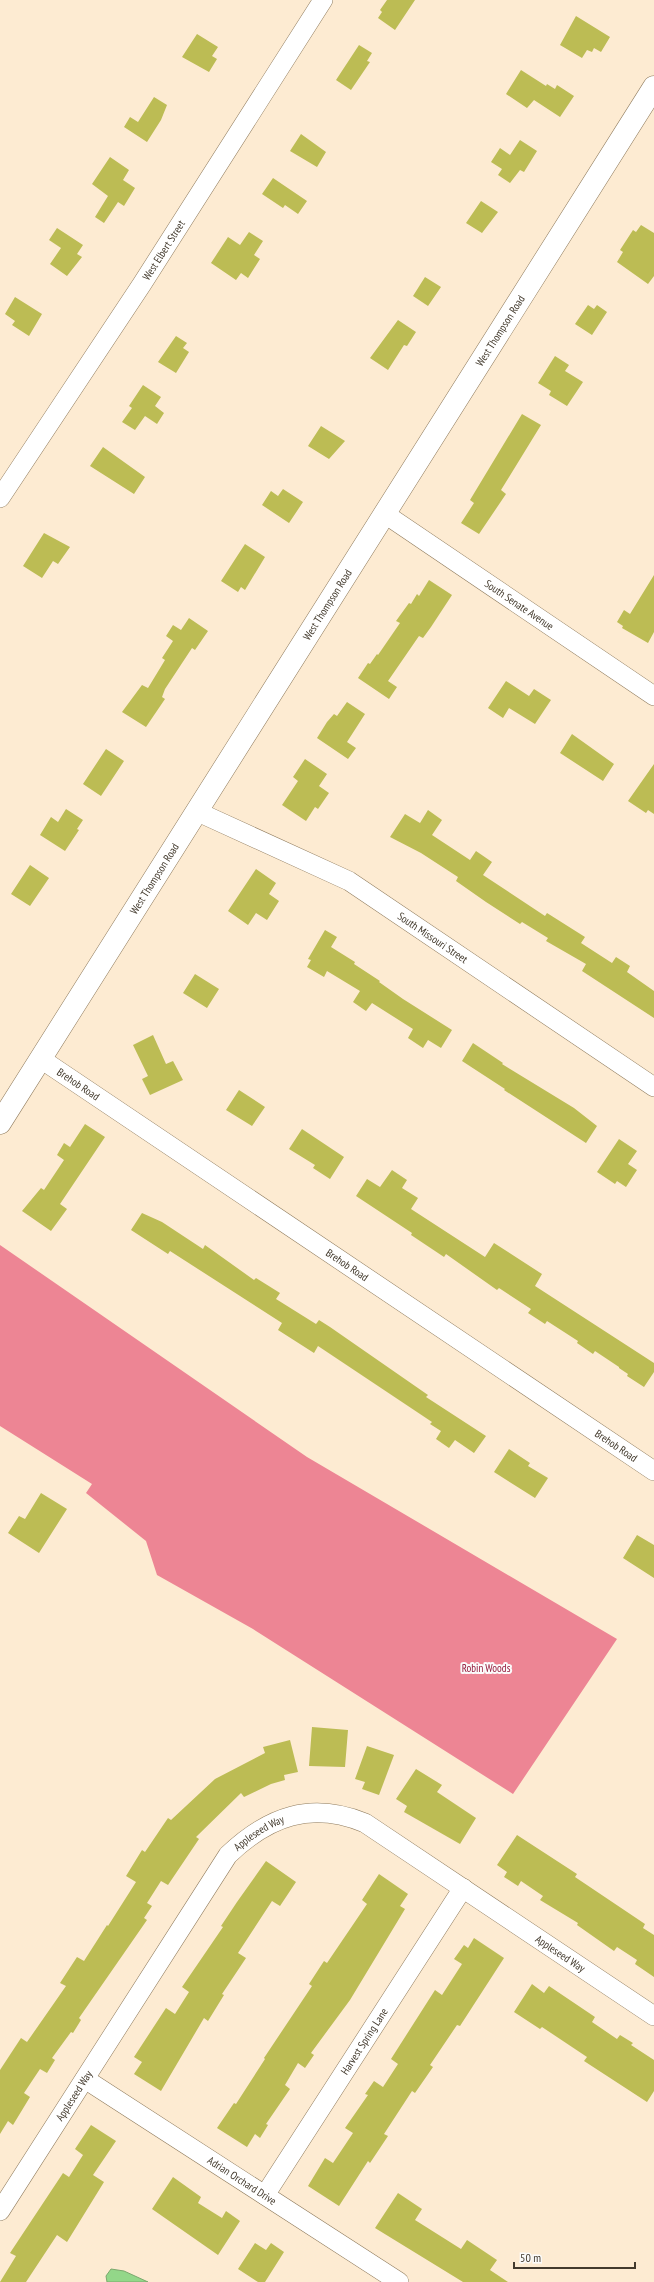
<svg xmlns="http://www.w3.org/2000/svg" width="654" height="2282" viewBox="0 0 654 2282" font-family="'PT Sans Narrow',sans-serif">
  <rect width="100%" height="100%" fill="#fdebd2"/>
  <path fill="#ed8594" d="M 0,1245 L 307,1457 L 617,1639 L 513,1794 L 253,1629 L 157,1575 L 146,1541 L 86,1493 L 92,1484 L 0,1426 Z"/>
  <path fill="#93d789" stroke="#7ba86d" d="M 111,2269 L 124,2271 L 148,2282 L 107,2282 L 106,2276 Z"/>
  <path fill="#bcbc54" d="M 387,0 L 415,0 L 395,30 L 378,18 L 382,12 L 380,10 Z
    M 576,16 L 610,37 L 601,52 L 594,48 L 592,52 L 587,50 L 582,58 L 560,45 Z
    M 197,34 L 218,47 L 212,56 L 217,59 L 209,72 L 182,57 Z
    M 359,45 L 372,53 L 367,61 L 370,62 L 351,90 L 336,80 Z
    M 521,70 L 546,86 L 547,84 L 555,89 L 557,85 L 574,96 L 560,117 L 534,100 L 527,108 L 506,94 Z
    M 154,97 L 167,105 L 161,120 L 147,142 L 124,127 L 130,117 L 138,122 Z
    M 301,134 L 326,152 L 317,167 L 290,151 Z
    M 520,140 L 537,151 L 524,172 L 520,170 L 510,183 L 498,175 L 502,169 L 491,162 L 500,148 L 510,155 Z
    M 110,157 L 129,170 L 123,180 L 135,188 L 124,206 L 118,202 L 104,223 L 95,217 L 108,196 L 92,184 Z
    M 273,178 L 307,201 L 298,214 L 285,205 L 283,208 L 262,194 Z
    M 481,201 L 498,212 L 482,233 L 466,223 Z
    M 641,225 L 654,233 L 654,276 L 648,284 L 617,262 L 623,252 L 620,250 L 633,230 L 636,232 Z
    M 57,228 L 83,245 L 77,254 L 82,257 L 67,276 L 50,264 L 61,248 L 49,240 Z
    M 249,232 L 263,241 L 254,255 L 260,259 L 248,278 L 241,273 L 236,280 L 211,263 L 228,237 L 240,245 Z
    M 425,277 L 441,287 L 428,306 L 413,296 Z
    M 15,297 L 42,314 L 29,336 L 12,325 L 15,321 L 5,314 Z
    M 588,305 L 594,309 L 597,305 L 607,312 L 592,335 L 575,324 Z
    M 398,320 L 416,332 L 407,346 L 404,345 L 388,370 L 370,358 Z
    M 176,336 L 187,343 L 183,348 L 189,352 L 176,373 L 158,362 Z
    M 555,356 L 569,365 L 565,371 L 583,382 L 567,406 L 549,395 L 551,391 L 538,383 Z
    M 143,385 L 161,397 L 155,406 L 164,413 L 157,424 L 145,416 L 135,430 L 122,422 L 132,408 L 129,406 Z
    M 522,414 L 541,425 L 501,490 L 506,494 L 479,534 L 461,523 L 474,503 L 470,500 Z
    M 321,426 L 345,441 L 329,459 L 308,446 Z
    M 103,447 L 145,477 L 134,494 L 90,466 Z
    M 283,489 L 303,502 L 289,523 L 262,505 L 271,491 L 278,496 Z
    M 44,533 L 70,547 L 58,564 L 53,561 L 42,578 L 23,566 Z
    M 245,544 L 265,557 L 245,590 L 241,587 L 238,592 L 221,581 Z
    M 654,575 L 654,632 L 648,643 L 622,628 L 623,626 L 617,622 L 624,610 L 630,614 Z
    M 429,580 L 452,595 L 431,627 L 423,638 L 419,636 L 388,681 L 397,687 L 389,699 L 358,678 L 368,663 L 370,664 L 377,654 L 378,655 L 400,623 L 396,621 L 409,603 L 411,604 L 417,594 L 419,596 Z
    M 189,618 L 208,631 L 195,650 L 192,648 L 165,689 L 162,697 L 165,699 L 146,727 L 122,712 L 142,685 L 148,688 L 165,660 L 162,658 L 173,641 L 166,636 L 173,625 L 181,630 Z
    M 506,681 L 529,696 L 534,689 L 551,700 L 535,724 L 509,708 L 503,718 L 488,708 Z
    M 347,702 L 365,714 L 347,742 L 356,748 L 348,759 L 317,738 L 327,722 L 334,714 L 337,716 Z
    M 572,734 L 614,764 L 603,781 L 560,753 Z
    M 106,749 L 124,761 L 101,796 L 83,784 Z
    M 305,759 L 327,774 L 319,786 L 329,793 L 318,809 L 315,807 L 306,821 L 282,805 L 298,781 L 293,777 Z
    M 654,764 L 654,814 L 648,810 L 646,813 L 628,801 Z
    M 66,809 L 83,820 L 77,829 L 79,830 L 65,851 L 40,835 L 51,817 L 58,822 Z
    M 428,810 L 442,820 L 432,835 L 470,860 L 476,851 L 492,862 L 483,875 L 545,916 L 547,913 L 585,937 L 581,943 L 612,963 L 616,957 L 630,966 L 627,972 L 654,991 L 654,1018 L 582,971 L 586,964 L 546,941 L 548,938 L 522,922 L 520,924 L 486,902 L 456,881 L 458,877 L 421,853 L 390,837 L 405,814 L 420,823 Z
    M 30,865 L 49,878 L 30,906 L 11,894 Z
    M 256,869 L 276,883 L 269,894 L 279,901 L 267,920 L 256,913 L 248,925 L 228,911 Z
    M 325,930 L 337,937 L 331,947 L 355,962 L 354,964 L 380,981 L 379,982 L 403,999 L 452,1030 L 441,1048 L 428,1040 L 423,1048 L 408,1038 L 413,1029 L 372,1003 L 366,1011 L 353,1002 L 360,991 L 327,971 L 324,977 L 307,967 L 311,960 L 308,959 Z
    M 195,974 L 219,989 L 207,1008 L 183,993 Z
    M 153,1035 L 166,1064 L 173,1061 L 183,1080 L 150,1095 L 142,1079 L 148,1076 L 133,1045 Z
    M 473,1043 L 503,1063 L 502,1064 L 574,1108 L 597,1126 L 586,1143 L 504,1090 L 505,1089 L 462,1061 Z
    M 239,1090 L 265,1107 L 252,1126 L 226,1110 Z
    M 85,1124 L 105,1137 L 60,1204 L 67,1209 L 51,1231 L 22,1211 L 41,1188 L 44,1190 L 64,1160 L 57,1155 L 64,1143 L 70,1147 Z
    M 302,1129 L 344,1157 L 330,1179 L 313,1168 L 315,1165 L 289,1149 Z
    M 619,1139 L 637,1151 L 628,1164 L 637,1170 L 626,1187 L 617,1181 L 615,1184 L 597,1172 Z
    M 392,1170 L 407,1180 L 402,1188 L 418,1198 L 411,1209 L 485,1257 L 494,1243 L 542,1274 L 535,1286 L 654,1363 L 654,1372 L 644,1387 L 627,1376 L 628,1374 L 619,1368 L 619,1367 L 595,1351 L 593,1354 L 577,1343 L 578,1341 L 547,1321 L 545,1324 L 528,1313 L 531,1309 L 499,1288 L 497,1290 L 446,1254 L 444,1257 L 411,1235 L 412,1233 L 356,1196 L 367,1179 L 380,1187 Z
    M 142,1213 L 162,1222 L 203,1249 L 205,1245 L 254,1280 L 256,1278 L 280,1293 L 276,1299 L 316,1324 L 319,1320 L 330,1327 L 428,1395 L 426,1397 L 486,1436 L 474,1453 L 455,1440 L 449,1448 L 436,1439 L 441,1431 L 430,1424 L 432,1422 L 318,1346 L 314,1353 L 278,1330 L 282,1323 L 170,1251 L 168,1254 L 131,1230 Z
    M 509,1449 L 530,1463 L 528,1466 L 548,1478 L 535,1498 L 494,1472 Z
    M 41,1493 L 67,1509 L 39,1553 L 8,1533 L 19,1516 L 25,1519 Z
    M 637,1535 L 654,1545 L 654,1578 L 623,1558 Z
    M 312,1727 L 348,1730 L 345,1767 L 309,1766 Z
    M 290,1740 L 298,1772 L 284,1775 L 285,1780 L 271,1784 L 244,1797 L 241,1793 L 196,1837 L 199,1839 L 168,1885 L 161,1881 L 147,1903 L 152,1906 L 144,1918 L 147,1920 L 79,2018 L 81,2020 L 73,2033 L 71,2032 L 52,2058 L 55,2060 L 47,2073 L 40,2069 L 24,2093 L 30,2097 L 13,2125 L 8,2121 L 0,2134 L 0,2070 L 21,2038 L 27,2042 L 66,1986 L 60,1983 L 77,1957 L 84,1961 L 107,1925 L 108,1926 L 136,1882 L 126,1876 L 142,1850 L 145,1852 L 168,1818 L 171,1820 L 215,1779 L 265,1753 L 263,1747 Z
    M 367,1746 L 394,1755 L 379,1795 L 362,1789 L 365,1782 L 355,1779 Z
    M 416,1769 L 442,1785 L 437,1792 L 476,1818 L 460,1844 L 404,1812 L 407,1806 L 396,1799 Z
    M 517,1835 L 577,1874 L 575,1877 L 645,1924 L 643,1928 L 654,1935 L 654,1977 L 635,1964 L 637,1960 L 617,1947 L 614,1951 L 577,1925 L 578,1923 L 540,1900 L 543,1896 L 521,1881 L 518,1886 L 504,1877 L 507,1872 L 497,1865 Z
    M 266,1861 L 296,1882 L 280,1906 L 272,1901 L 238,1953 L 246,1958 L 222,1994 L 224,1995 L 208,2021 L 204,2018 L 161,2091 L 134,2074 L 142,2062 L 134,2057 L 166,2008 L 175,2014 L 189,1992 L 182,1987 L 223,1927 L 221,1926 L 237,1902 Z
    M 379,1874 L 408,1894 L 400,1906 L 405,1909 L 350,2000 L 311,2053 L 314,2055 L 305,2068 L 298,2063 L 285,2085 L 290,2089 L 266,2124 L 268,2125 L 260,2138 L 255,2134 L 247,2147 L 217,2128 L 234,2103 L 236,2104 L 265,2059 L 264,2058 L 312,1986 L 309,1984 L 324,1961 L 327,1963 L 367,1904 L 362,1900 Z
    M 474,1938 L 504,1958 L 460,2026 L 457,2025 L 430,2065 L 433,2067 L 415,2093 L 412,2091 L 384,2134 L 388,2136 L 370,2163 L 368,2161 L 339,2206 L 308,2186 L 325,2158 L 333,2163 L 353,2133 L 345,2128 L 368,2095 L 365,2094 L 374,2081 L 383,2087 L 398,2064 L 391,2059 L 435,1990 L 442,1995 L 462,1964 L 454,1959 L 464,1945 L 468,1948 Z
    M 532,1984 L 544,1993 L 549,1986 L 595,2017 L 592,2022 L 617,2039 L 620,2035 L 633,2043 L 631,2045 L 654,2060 L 654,2091 L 647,2102 L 584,2061 L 587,2057 L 542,2027 L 540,2029 L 514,2012 Z
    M 91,2125 L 116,2141 L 93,2175 L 104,2182 L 67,2242 L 57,2235 L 26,2282 L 0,2282 L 16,2256 L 10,2253 L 63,2173 L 69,2177 L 83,2155 L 75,2149 Z
    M 173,2177 L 201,2197 L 198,2203 L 222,2218 L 226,2211 L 240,2221 L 218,2255 L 152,2209 Z
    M 398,2193 L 422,2209 L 415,2220 L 461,2249 L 467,2240 L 497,2260 L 490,2270 L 508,2282 L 463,2282 L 375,2228 Z
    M 255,2243 L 266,2250 L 271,2243 L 284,2252 L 265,2282 L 258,2282 L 238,2269 Z"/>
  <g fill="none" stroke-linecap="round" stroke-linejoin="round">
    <g stroke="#907c5e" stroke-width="20">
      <g id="street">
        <path id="s1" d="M 0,498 L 142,284 L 323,0"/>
        <path id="s2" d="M 385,514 L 654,696"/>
        <path id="s3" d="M 198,812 L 349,881 L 654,1087"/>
        <path id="s4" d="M 41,1059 L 654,1471"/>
        <path id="s5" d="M 85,2079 L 399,2282"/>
        <path id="s6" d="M 265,2195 L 463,1888"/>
        <path id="s7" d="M 0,2211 L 228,1855 C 269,1816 311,1801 365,1823 L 654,2016"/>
      </g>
    </g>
    <g stroke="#907c5e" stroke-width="23">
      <g id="secondary">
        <path id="s8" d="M 0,1123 L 654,87"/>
      </g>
    </g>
    <use href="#street" stroke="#fff" stroke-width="19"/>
    <use href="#secondary" stroke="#fff" stroke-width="22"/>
  </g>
  <g text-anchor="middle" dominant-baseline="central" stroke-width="4" stroke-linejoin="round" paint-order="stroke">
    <g font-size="11" fill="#433a2d" stroke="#fbfbfb">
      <text stroke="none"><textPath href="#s1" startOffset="297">West Elbert Street</textPath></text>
      <text stroke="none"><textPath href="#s8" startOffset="937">West Thompson Road</textPath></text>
      <text stroke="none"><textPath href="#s8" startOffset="613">West Thompson Road</textPath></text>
      <text stroke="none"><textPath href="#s2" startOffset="162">South Senate Avenue</textPath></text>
      <text stroke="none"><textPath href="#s8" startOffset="289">West Thompson Road</textPath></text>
      <text stroke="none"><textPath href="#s3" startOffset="267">South Missouri Street</textPath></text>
      <text stroke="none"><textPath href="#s4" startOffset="45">Brehob Road</textPath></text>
      <text stroke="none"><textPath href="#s4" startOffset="369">Brehob Road</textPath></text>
      <text stroke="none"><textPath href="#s4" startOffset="693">Brehob Road</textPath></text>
      <text stroke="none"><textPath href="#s7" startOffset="461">Appleseed Way</textPath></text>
      <text stroke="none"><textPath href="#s7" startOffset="808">Appleseed Way</textPath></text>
      <text stroke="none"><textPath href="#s6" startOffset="183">Harvest Spring Lane</textPath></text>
      <text stroke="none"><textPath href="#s7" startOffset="137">Appleseed Way</textPath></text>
      <text stroke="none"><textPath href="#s5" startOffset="187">Adrian Orchard Drive</textPath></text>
    </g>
    <g font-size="11" fill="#94193b" stroke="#fbfbfb">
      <text x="486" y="1668">Robin Woods</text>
    </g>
  </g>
  <path d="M514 2262v6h121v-6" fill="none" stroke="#433a2d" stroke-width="2"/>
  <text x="520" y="2262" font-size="12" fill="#433a2d" stroke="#fbfbfb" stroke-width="3" paint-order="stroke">50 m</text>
</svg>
